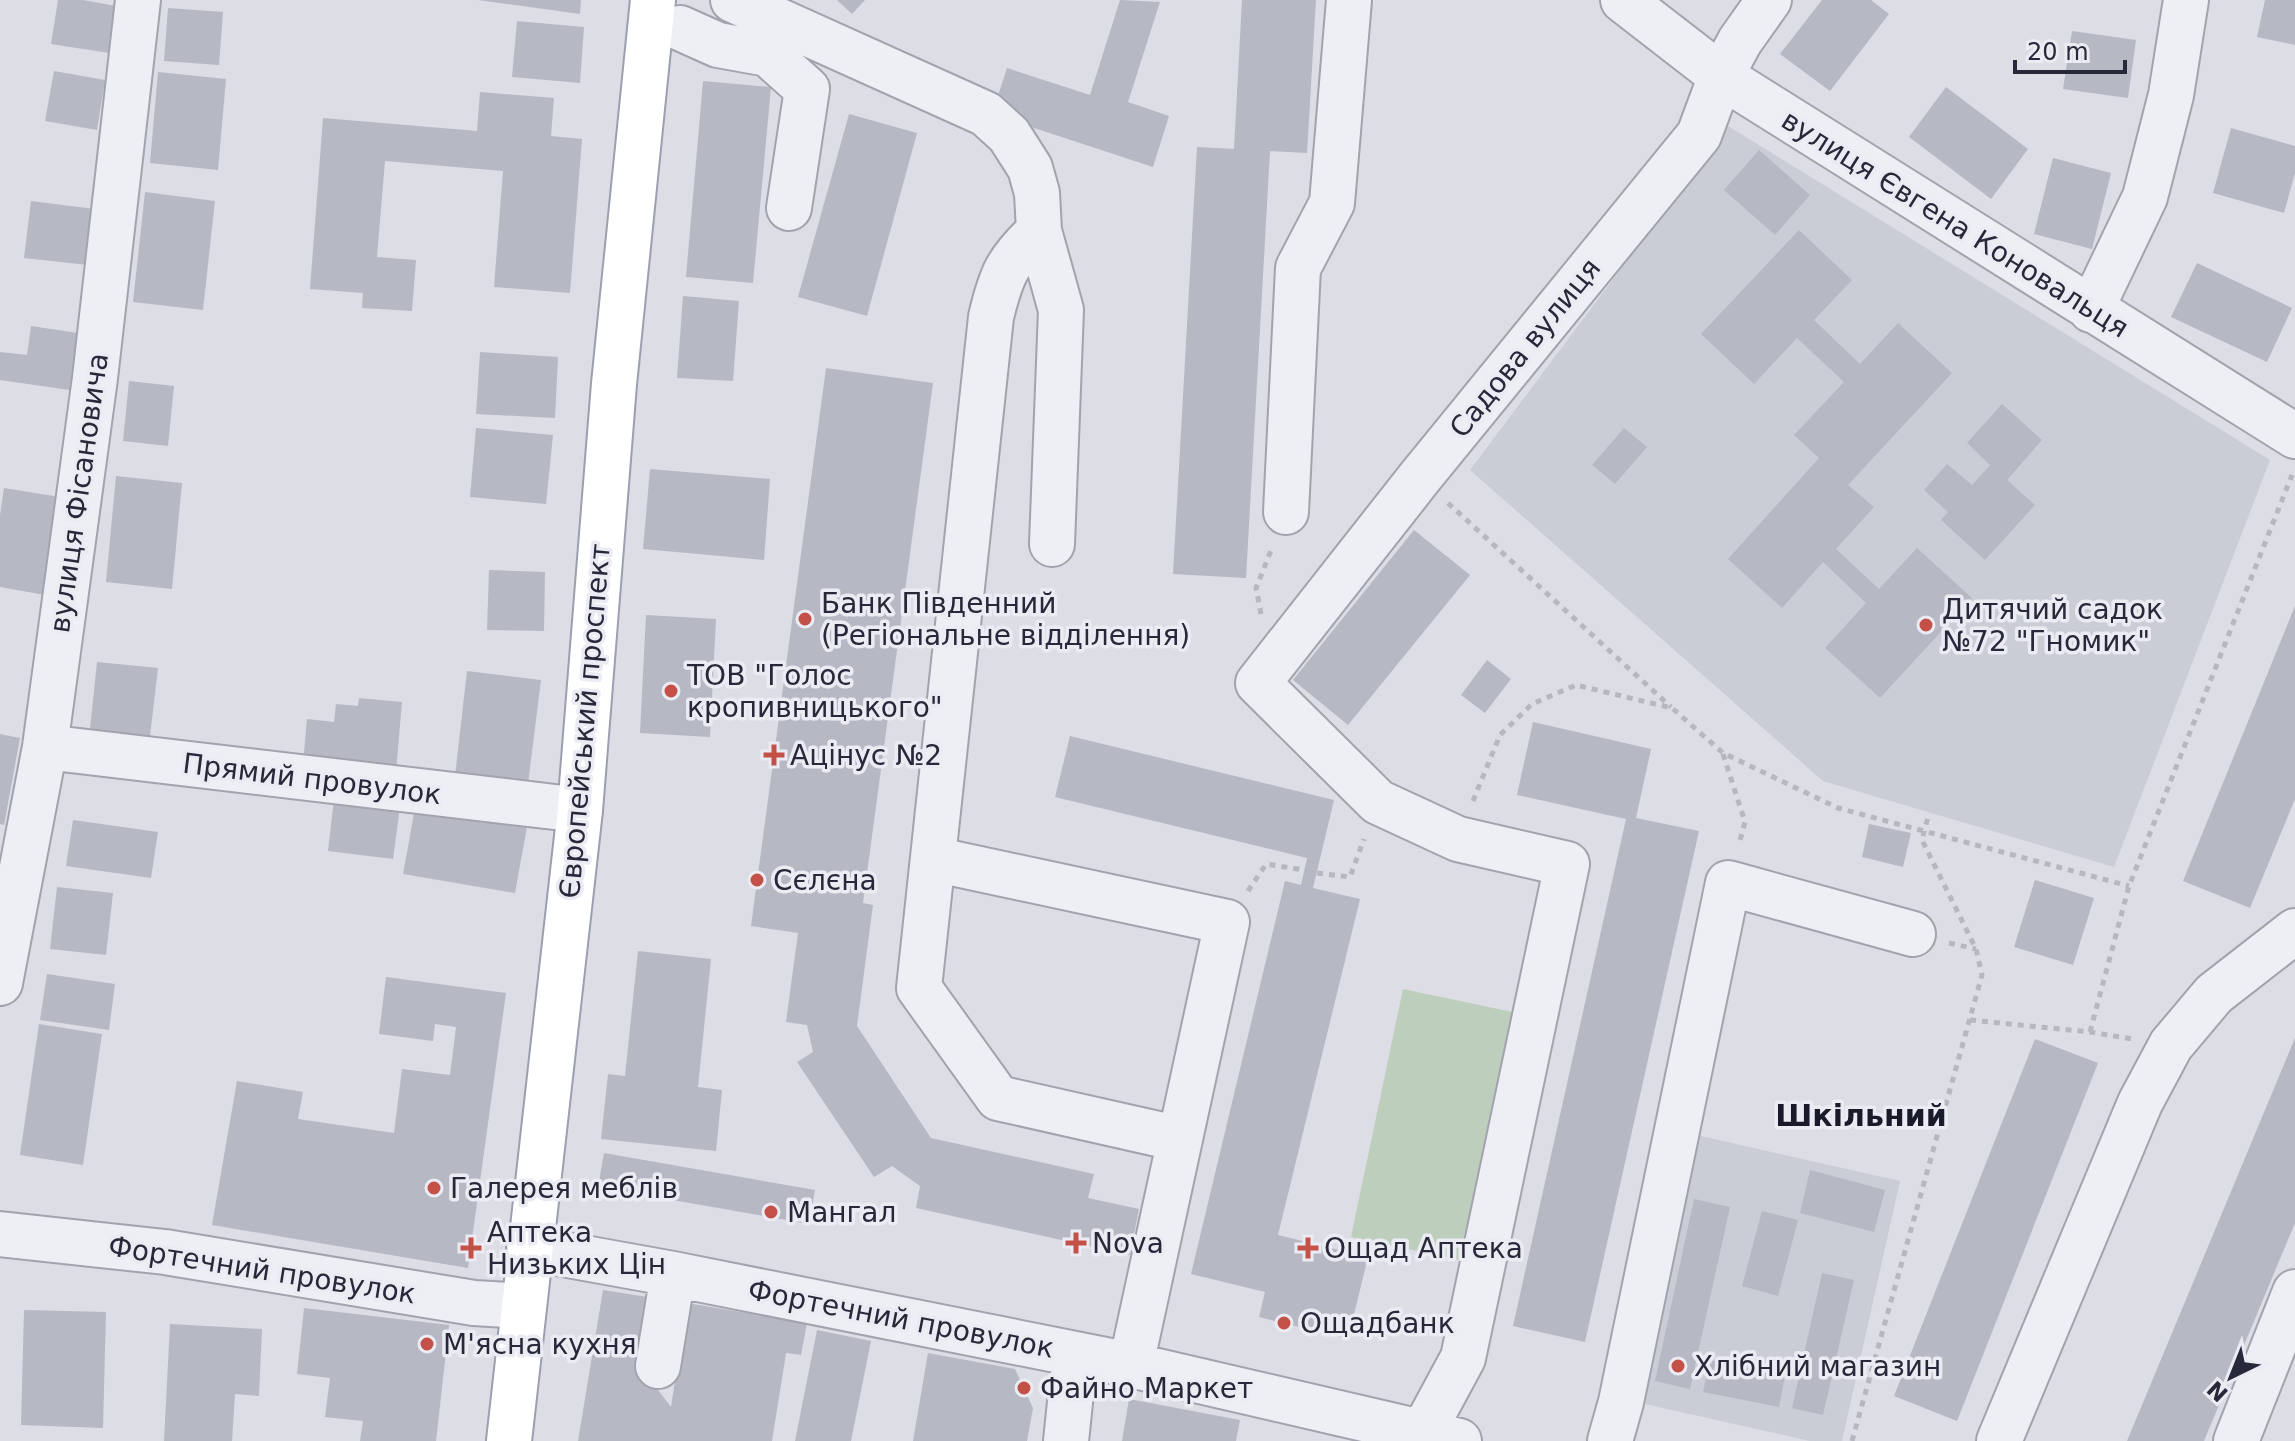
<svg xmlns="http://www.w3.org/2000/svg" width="2295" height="1441" viewBox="0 0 2295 1441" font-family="'DejaVu Sans',sans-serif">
  <rect width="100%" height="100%" fill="#dcdde5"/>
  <path fill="#caccd6" d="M 1728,126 L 2270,460 L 2114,867 L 1823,781 L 1470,470 Z
    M 1692,1134 L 1900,1181 L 1842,1441 L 1810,1441 L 1632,1401 Z"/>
  <path fill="#becebd" d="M 1403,989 L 1522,1014 L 1470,1262 L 1351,1237 Z"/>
  <path fill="#b6b8c4" d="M 58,0 L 83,0 L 116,6 L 109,53 L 51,44 Z
    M 478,0 L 581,0 L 580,14 Z
    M 837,0 L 865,0 L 852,14 Z
    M 1120,0 L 1160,2 L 1128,102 L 1169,116 L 1153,167 L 992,114 L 1007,68 L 1090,95 Z
    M 1242,0 L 1316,0 L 1307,153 L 1270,151 L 1246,578 L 1173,574 L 1197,147 L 1234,149 Z
    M 1822,0 L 1871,0 L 1889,14 L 1830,91 L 1780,54 Z
    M 2265,0 L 2295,0 L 2295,45 L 2257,37 Z
    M 168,8 L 223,12 L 219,65 L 164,61 Z
    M 517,21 L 584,27 L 580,83 L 512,77 Z
    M 2072,31 L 2136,40 L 2128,98 L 2063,89 Z
    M 54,71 L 105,80 L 97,130 L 45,121 Z
    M 158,72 L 226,79 L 218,170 L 150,163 Z
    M 703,81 L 771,87 L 753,283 L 686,277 Z
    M 1946,87 L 2028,149 L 1991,199 L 1909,137 Z
    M 480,92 L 554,98 L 551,136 L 582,139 L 570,293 L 494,287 L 503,171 L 385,161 L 377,257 L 416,260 L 412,311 L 362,308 L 363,293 L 310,289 L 323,118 L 477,131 Z
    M 849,114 L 917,133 L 867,316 L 798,297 Z
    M 2231,128 L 2295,146 L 2295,173 L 2284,213 L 2213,193 Z
    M 1759,150 L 1810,195 L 1775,235 L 1724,190 Z
    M 2053,158 L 2111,173 L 2092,249 L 2034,234 Z
    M 145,192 L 215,201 L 203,310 L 133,302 Z
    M 31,201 L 95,209 L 88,265 L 24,258 Z
    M 1799,230 L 1852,280 L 1814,320 L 1860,364 L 1898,323 L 1952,373 L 1848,485 L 1874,507 L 1836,549 L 1879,589 L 1917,548 L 1972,598 L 1880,698 L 1825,648 L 1866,603 L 1823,562 L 1782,608 L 1728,559 L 1819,458 L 1794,435 L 1844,382 L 1797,338 L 1754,384 L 1701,334 Z
    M 2197,263 L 2292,308 L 2267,362 L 2171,317 Z
    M 683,296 L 739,301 L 733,381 L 677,378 Z
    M 31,326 L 84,334 L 76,391 L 0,380 L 0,352 L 27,355 Z
    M 480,352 L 558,357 L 555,418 L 476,414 Z
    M 826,368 L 933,383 L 863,903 L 873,905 L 857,1026 L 931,1138 L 1094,1174 L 1088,1198 L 1139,1209 L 1130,1255 L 916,1208 L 920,1186 L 892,1166 L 874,1177 L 797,1062 L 813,1052 L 807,1025 L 786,1022 L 798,933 L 751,926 Z
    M 129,381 L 174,386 L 168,446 L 123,441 Z
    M 2002,404 L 2042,440 L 2007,480 L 2035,505 L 1985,560 L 1941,520 L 1948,512 L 1924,490 L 1947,464 L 1972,485 L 1990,465 L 1967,443 Z
    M 476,428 L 553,435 L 546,504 L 470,497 Z
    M 1624,428 L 1647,447 L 1615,484 L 1592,465 Z
    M 650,469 L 770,479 L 764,560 L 643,549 Z
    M 116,476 L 182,483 L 172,589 L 106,582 Z
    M 4,488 L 60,497 L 45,595 L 0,587 L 0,515 Z
    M 1414,530 L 1470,575 L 1348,725 L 1293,680 Z
    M 489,570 L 545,572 L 544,631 L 487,630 Z
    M 2295,606 L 2295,799 L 2250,908 L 2183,881 Z
    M 646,615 L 716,619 L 710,737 L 640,733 Z
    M 1487,660 L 1511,679 L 1485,713 L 1461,695 Z
    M 97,662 L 158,668 L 150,736 L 90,729 Z
    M 467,671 L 541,680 L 528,784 L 455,776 Z
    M 359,698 L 402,702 L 396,772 L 303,763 L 307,719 L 334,722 L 336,704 L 358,706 Z
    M 1533,722 L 1651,749 L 1636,818 L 1699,831 L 1585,1342 L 1513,1326 L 1626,819 L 1517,795 Z
    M 0,734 L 20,738 L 4,825 L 0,824 Z
    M 1070,736 L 1334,800 L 1313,888 L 1360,899 L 1278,1235 L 1368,1257 L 1348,1339 L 1259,1317 L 1265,1292 L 1191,1274 L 1285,881 L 1301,885 L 1307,858 L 1055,797 Z
    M 334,799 L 400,807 L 393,859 L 328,851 Z
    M 415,808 L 527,827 L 515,893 L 403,874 Z
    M 73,820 L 158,832 L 151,878 L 66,866 Z
    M 1869,824 L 1911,833 L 1903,867 L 1862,857 Z
    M 2035,880 L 2094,898 L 2073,965 L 2014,947 Z
    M 57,887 L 113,893 L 106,955 L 50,949 Z
    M 638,951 L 711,959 L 698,1087 L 722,1090 L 716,1151 L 601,1139 L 608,1074 L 625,1076 Z
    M 47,974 L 115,984 L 109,1030 L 40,1020 Z
    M 386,977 L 506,993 L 468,1268 L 212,1225 L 237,1081 L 303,1092 L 298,1119 L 394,1133 L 402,1069 L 450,1075 L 456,1027 L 435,1024 L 433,1041 L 379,1034 Z
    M 39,1024 L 102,1034 L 83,1165 L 20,1155 Z
    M 2295,1038 L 2295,1223 L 2204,1441 L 2127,1441 Z
    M 2035,1039 L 2098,1063 L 1957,1421 L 1894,1396 Z
    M 604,1153 L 815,1190 L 809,1224 L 598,1187 Z
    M 1810,1170 L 1885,1190 L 1874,1232 L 1800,1213 Z
    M 1694,1199 L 1730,1207 L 1690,1389 L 1655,1381 Z
    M 1762,1211 L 1798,1220 L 1778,1296 L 1742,1286 Z
    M 1822,1273 L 1854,1280 L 1823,1415 L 1792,1408 Z
    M 603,1290 L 654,1298 L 643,1370 L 671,1407 L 687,1303 L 807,1323 L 801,1355 L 786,1353 L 772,1441 L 578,1441 Z
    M 304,1308 L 449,1325 L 436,1441 L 360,1441 L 363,1421 L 325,1417 L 330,1378 L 297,1374 Z
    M 24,1310 L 106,1312 L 103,1428 L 21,1425 Z
    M 170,1324 L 262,1329 L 259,1396 L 235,1394 L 232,1441 L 164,1441 Z
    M 817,1330 L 871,1341 L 851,1441 L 795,1441 Z
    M 928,1353 L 1015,1369 L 1033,1408 L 1027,1441 L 913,1441 Z
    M 1710,1360 L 1785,1376 L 1779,1407 L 1703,1392 Z
    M 1129,1399 L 1240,1420 L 1236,1441 L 1122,1441 Z"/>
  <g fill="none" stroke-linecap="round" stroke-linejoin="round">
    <g stroke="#a2a3ae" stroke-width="48">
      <path id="minor" d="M 733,0 L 986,114 L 1009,135 L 1030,168 L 1037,193 L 1039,231 L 1061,310 L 1052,544
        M 1623,0 L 1721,76 L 2295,436
        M 680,28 L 718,45 L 768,54 L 807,89 L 789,208
        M 1039,231 C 1007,261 1001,275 991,317 L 919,988 L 998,1098 L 1180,1139
        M 2091,310 L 2145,197 L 2171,95 L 2186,0
        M 1286,512 L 1298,268 L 1332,203 L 1349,0
        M 45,747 L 580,810
        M 933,859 L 1227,922 L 1131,1365
        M 0,983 L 45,747 L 95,378 L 138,0
        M 0,1234 L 165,1252 L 474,1303 L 524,1306
        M 529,1248 L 673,1274 L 1131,1365 L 1459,1441
        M 658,1366 L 673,1274
        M 1422,1434 L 1463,1358 L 1567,864 L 1458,839 L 1378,802 L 1258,683 L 1420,477 L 1699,135 L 1721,76 L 1740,41 L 1769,0
        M 1066,1441 L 1075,1354
        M 1610,1441 L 1621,1402 L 1728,883 L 1913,934
        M 1999,1441 L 2140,1103 L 2171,1045 L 2214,994 L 2295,931
        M 2236,1441 L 2295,1292"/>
    </g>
    <g stroke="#9c9fb0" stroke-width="48">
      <path id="major" d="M 509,1441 L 580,810 L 614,384 L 653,0"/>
    </g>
    <path stroke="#b6b8c0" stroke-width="5" stroke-dasharray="6 6" stroke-linecap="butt" d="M 1448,503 L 1671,707
      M 1261,614 L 1256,588 L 1272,548
      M 1723,754 L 1745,822 L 1739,844
      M 1473,801 L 1500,735 L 1532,704 L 1576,685 L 1672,708 L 1723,753 L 1838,808 L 2129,886
      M 1317,873 L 1350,877 L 1364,839
      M 1248,891 L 1266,864 L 1304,870
      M 1949,943 L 1976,949
      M 1970,1020 L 2090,1032 L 2132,1039
      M 2090,1032 L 2129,886 L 2292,475
      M 1852,1441 L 1982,975 L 1976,949 L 1922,840 L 1929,813"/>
    <use href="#minor" stroke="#eeeff4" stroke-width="44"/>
    <use href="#major" stroke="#fff" stroke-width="44"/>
  </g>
  <g fill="#c45147" stroke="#ebecf3" stroke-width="3">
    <circle cx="805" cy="619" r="8"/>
    <circle cx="1926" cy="625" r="8"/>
    <circle cx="671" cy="691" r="8"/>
    <path d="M770 743h8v8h8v8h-8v8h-8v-8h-8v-8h8z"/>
    <circle cx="757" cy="880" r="8"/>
    <circle cx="434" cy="1188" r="8"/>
    <circle cx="771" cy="1212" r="8"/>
    <path d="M1072 1231h8v8h8v8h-8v8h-8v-8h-8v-8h8z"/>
    <path d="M467 1236h8v8h8v8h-8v8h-8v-8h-8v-8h8z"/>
    <path d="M1304 1236h8v8h8v8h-8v8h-8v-8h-8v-8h8z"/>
    <circle cx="1284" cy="1323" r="8"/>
    <circle cx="427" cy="1344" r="8"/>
    <circle cx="1678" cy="1366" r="8"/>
    <circle cx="1024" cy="1388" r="8"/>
  </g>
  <g text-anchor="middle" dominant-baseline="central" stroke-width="7" stroke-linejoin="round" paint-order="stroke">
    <g font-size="28" fill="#27293a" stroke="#ebecf3">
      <text transform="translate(1955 224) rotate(32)">вулиця Євгена Коновальця</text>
      <text transform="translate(1525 348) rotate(-51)">Садова вулиця</text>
      <text transform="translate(79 493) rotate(-82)">вулиця Фісановича</text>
      <text transform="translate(585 721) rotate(-85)">Європейський проспект</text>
      <text transform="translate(312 779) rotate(7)">Прямий провулок</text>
      <text transform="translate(262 1270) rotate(9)">Фортечний провулок</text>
      <text transform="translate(901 1319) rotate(11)">Фортечний провулок</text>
    </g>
    <g font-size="28" fill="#27293a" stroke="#ebecf3" text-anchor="start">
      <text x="821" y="603">Банк Південний<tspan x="821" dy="32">(Регіональне відділення)</tspan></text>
      <text x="1942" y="609">Дитячий садок<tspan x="1942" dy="32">№72 "Гномик"</tspan></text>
      <text x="687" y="675">ТОВ "Голос<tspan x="687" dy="32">кропивницького"</tspan></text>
      <text x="790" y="755">Ацінус №2</text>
      <text x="773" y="880">Сєлєна</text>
      <text x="450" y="1188">Галерея меблів</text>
      <text x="787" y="1212">Мангал</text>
      <text x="487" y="1232">Аптека<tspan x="487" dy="32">Низьких Цін</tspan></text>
      <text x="1092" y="1243">Nova</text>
      <text x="1324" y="1248">Ощад Аптека</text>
      <text x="1300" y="1323">Ощадбанк</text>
      <text x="443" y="1344">М'ясна кухня</text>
      <text x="1694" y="1366">Хлібний магазин</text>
      <text x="1040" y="1388">Файно Маркет</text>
    </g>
    <g font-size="30" font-weight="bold" fill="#191b2b" stroke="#ebecf3">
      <text x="1861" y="1115">Шкільний</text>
    </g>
  </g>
  <g transform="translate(2231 1377) rotate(223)" stroke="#ebecf3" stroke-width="6" paint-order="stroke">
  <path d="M0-6L14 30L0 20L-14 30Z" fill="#27293a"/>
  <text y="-12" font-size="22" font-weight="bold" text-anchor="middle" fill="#27293a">N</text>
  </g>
  <path d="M2015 60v12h110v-12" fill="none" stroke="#27293a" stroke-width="4"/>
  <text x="2027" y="60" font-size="24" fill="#27293a" stroke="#ebecf3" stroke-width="6" paint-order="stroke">20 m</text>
</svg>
